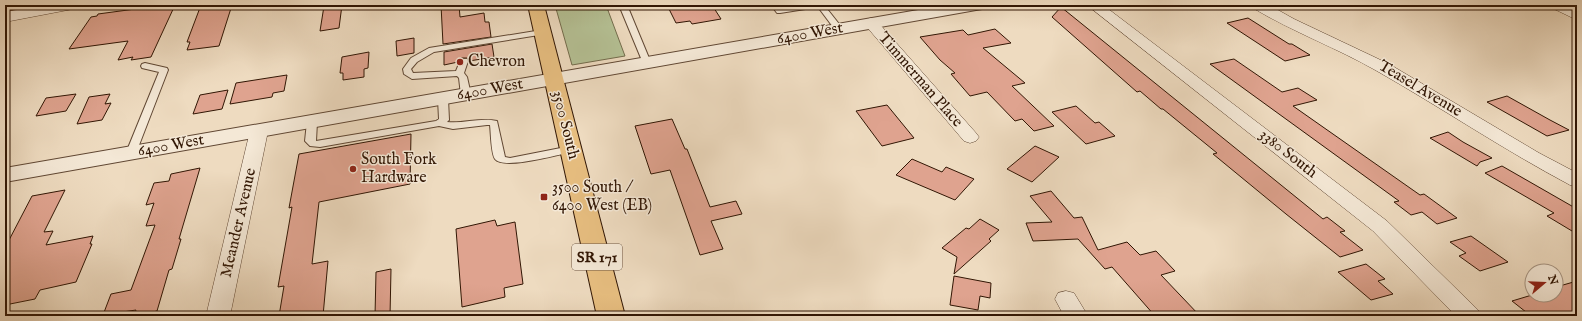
<svg xmlns="http://www.w3.org/2000/svg" width="1582" height="321" viewBox="0 0 1582 321" font-family="'IM FELL English',serif">
  <rect width="100%" height="100%" fill="#eedbc0"/>
  <filter id="stains"><feTurbulence type="fractalNoise" baseFrequency=".005" numOctaves="4"/><feColorMatrix values="0 0 0 0 .2 0 0 0 0 .09 0 0 0 0 .02 0 0 0 .5 -.17"/></filter>
  <radialGradient id="worn" r=".72"><stop offset=".6" stop-color="#630" stop-opacity="0"/><stop offset="1" stop-color="#630" stop-opacity=".3"/></radialGradient>
  <path fill="#b5c195" stroke="#736c4c" d="M 555,5 L 606,5 L 625,56 L 572,65 Z"/>
  <path fill="#dfa38f" stroke="#311604" d="M 165,5 L 175,5 L 151,57 L 131,60 L 133,57 L 118,60 L 128,41 L 69,49 L 91,17 L 97,16 L 98,14 Z
    M 201,5 L 232,5 L 219,46 L 187,50 L 190,42 L 187,42 Z
    M 332,5 L 342,5 L 339,28 L 320,31 L 324,6 Z
    M 441,5 L 459,5 L 460,17 L 484,13 L 485,22 L 489,22 L 491,37 L 443,44 Z
    M 667,5 L 712,5 L 721,19 L 692,24 L 690,21 L 676,23 Z
    M 1061,7 L 1323,219 L 1327,217 L 1345,231 L 1340,232 L 1363,250 L 1340,257 L 1286,214 L 1213,154 L 1217,153 L 1163,109 L 1161,109 L 1140,91 L 1137,92 L 1052,17 Z
    M 1248,18 L 1289,44 L 1292,44 L 1310,55 L 1285,61 L 1227,23 Z
    M 995,29 L 1011,43 L 983,48 L 1025,83 L 1012,86 L 1054,126 L 1034,131 L 1022,119 L 1015,121 L 987,92 L 970,96 L 951,74 L 955,73 L 940,60 L 920,37 L 963,30 L 968,35 Z
    M 414,38 L 414,53 L 397,56 L 396,41 Z
    M 492,44 L 494,57 L 469,61 L 467,58 L 461,58 L 458,62 L 444,65 L 444,52 Z
    M 369,52 L 368,68 L 364,69 L 364,77 L 343,80 L 343,73 L 340,73 L 342,57 Z
    M 1234,59 L 1282,92 L 1298,88 L 1317,100 L 1293,106 L 1420,195 L 1424,194 L 1457,218 L 1437,224 L 1422,212 L 1411,215 L 1394,202 L 1399,201 L 1210,64 Z
    M 287,75 L 284,91 L 273,93 L 272,97 L 230,104 L 236,83 Z
    M 228,90 L 222,109 L 193,114 L 200,95 Z
    M 76,94 L 66,111 L 36,116 L 46,98 Z
    M 110,94 L 105,104 L 111,103 L 102,120 L 77,124 L 89,97 Z
    M 1507,96 L 1550,120 L 1569,130 L 1547,136 L 1487,102 Z
    M 887,105 L 914,138 L 882,146 L 856,111 Z
    M 1076,106 L 1095,123 L 1099,122 L 1115,136 L 1086,144 L 1052,112 Z
    M 672,119 L 685,149 L 687,149 L 710,207 L 736,201 L 742,214 L 711,221 L 723,249 L 700,255 L 670,170 L 651,174 L 635,126 Z
    M 1448,132 L 1463,142 L 1492,158 L 1480,162 L 1477,166 L 1430,138 Z
    M 411,134 L 410,184 L 319,202 L 312,264 L 328,261 L 323,316 L 279,316 L 284,286 L 278,287 L 292,207 L 289,208 L 299,154 Z
    M 1035,146 L 1059,157 L 1032,182 L 1007,169 Z
    M 912,159 L 942,172 L 946,167 L 974,179 L 955,200 L 896,175 Z
    M 1502,166 L 1577,209 L 1577,234 L 1547,216 L 1554,213 L 1485,173 Z
    M 200,168 L 179,239 L 181,239 L 172,269 L 169,270 L 157,311 L 134,316 L 136,310 L 103,315 L 111,294 L 131,290 L 155,225 L 146,226 L 154,203 L 146,205 L 154,183 L 169,181 L 171,174 Z
    M 65,190 L 44,232 L 53,231 L 46,245 L 93,236 L 90,244 L 92,244 L 76,282 L 40,290 L 35,299 L 5,305 L 5,242 L 8,242 L 32,196 Z
    M 1051,191 L 1074,218 L 1082,217 L 1098,250 L 1127,242 L 1140,255 L 1156,251 L 1175,271 L 1161,275 L 1200,316 L 1155,316 L 1112,267 L 1105,269 L 1078,239 L 1033,241 L 1026,223 L 1052,222 L 1030,196 Z
    M 980,219 L 999,230 L 989,239 L 991,241 L 954,274 L 957,257 L 942,248 L 966,228 L 969,229 Z
    M 495,220 L 497,226 L 515,222 L 523,284 L 504,288 L 505,297 L 462,307 L 456,229 Z
    M 1471,236 L 1508,262 L 1480,271 L 1459,256 L 1466,253 L 1450,242 Z
    M 1366,264 L 1385,279 L 1378,281 L 1393,294 L 1371,300 L 1338,272 Z
    M 391,269 L 390,316 L 375,316 L 376,272 Z
    M 954,276 L 991,283 L 990,298 L 980,296 L 978,310 L 950,305 Z
    M 1577,281 L 1577,312 L 1565,316 L 1531,316 L 1512,301 L 1532,295 L 1556,295 L 1556,287 Z"/>
  <g fill="none" stroke-linecap="round" stroke-linejoin="round">
    <g stroke="#604733" stroke-width="2">
      <path id="service" d="M 619,5 L 627,5 L 651,63 L 650,65 L 647,66 L 643,63 Z
        M 771,5 L 779,5 L 782,8 L 804,5 L 824,5 L 843,29 L 842,31 L 836,31 L 818,7 L 780,13 L 777,13 Z
        M 542,30 L 546,32 L 545,34 L 434,52 L 417,62 L 411,69 L 413,73 L 456,71 L 461,59 L 467,59 L 468,61 L 464,73 L 467,77 L 471,95 L 469,97 L 466,98 L 461,95 L 459,78 L 457,76 L 412,79 L 404,74 L 403,69 L 411,58 L 429,48 Z
        M 145,63 L 167,68 L 168,70 L 136,153 L 131,156 L 126,153 L 159,72 L 142,68 L 141,66 L 142,64 Z
        M 443,96 L 448,99 L 449,120 L 447,122 C 464,124 480,117 497,121 L 505,157 L 510,158 L 571,146 L 576,149 L 571,152 C 557,155 503,170 495,159 C 491,153 491,133 490,125 L 487,125 L 453,129 L 439,126 L 320,147 L 310,146 L 305,141 L 307,122 L 312,119 L 317,122 L 316,141 L 436,121 L 439,119 L 438,99 Z"/>
    </g>
    <g stroke="#604733" stroke-width="1">
      <path id="minor" d="M 48,5 L 80,5 L 78,8 L 73,9 L 5,22 L 5,12 Z
        M 1087,5 L 1103,5 L 1387,221 L 1478,310 L 1482,316 L 1456,316 L 1373,231 Z
        M 1251,5 L 1269,5 L 1294,19 L 1389,64 L 1539,153 L 1577,173 L 1577,187 L 1570,185 C 1504,150 1442,108 1377,71 C 1337,48 1293,32 1253,8 Z
        M 1550,5 L 1568,5 L 1577,10 L 1577,20 L 1552,8 Z
        M 871,18 L 876,20 L 976,133 L 979,137 L 976,141 L 970,143 L 964,141 L 866,26 L 863,23 L 866,20 Z
        M 259,126 L 265,127 L 268,131 L 230,316 L 206,316 L 250,131 L 253,127 Z
        M 1066,291 L 1074,293 L 1088,316 L 1064,316 L 1055,299 L 1058,293 Z"/>
    </g>
    <g stroke="#604733" stroke-width="2">
      <path id="tertiary" d="M 947,5 L 984,5 L 982,9 L 976,10 L 5,182 L 5,168 Z"/>
    </g>
    <g stroke="#311604" stroke-width="2">
      <path id="primary" d="M 528,5 L 544,5 L 625,316 L 597,316 Z"/>
    </g>
    <use href="#service" fill="#f4e8d6" fill-rule="evenodd"/>
    <use href="#minor" fill="#f4e8d6" fill-rule="evenodd"/>
    <use href="#tertiary" fill="#f4e8d6" fill-rule="evenodd"/>
    <use href="#primary" fill="#e7be80" fill-rule="evenodd"/>
  </g>
  <g fill="#8f2418" stroke="#f4e8d6" stroke-width="1.5">
    <circle cx="460" cy="62" r="4"/>
    <circle cx="353" cy="169" r="4"/>
    <rect x="540" y="193" width="8" height="8" rx="2"/>
  </g>
  <g text-anchor="middle" dominant-baseline="central" stroke-width="3" stroke-linejoin="round" paint-order="stroke">
    <rect fill="#f4e8d6" stroke="#6c5543" stroke-width="1" x="572" y="244" width="50" height="26" rx="3"/>
    <g font-size="15" font-weight="bold" fill="#311604">
      <text x="597" y="257">SR 171</text>
    </g>
    <g font-size="16" fill="#311604" stroke="#f4e8d6">
      <text transform="translate(810 34) rotate(-10)">6400 West</text>
      <text transform="translate(920 80) rotate(49)">Timmerman Place</text>
      <text transform="translate(1420 89) rotate(31)">Teasel Avenue</text>
      <text transform="translate(490 90) rotate(-10)">6400 West</text>
      <text transform="translate(565 125) rotate(76)">3500 South</text>
      <text transform="translate(171 146) rotate(-10)">6400 West</text>
      <text transform="translate(1288 154) rotate(38)">3380 South</text>
      <text transform="translate(239 223) rotate(-77)">Meander Avenue</text>
    </g>
    <g font-size="16" fill="#311604" stroke="#f4e8d6" text-anchor="start">
      <text x="468" y="62">Chevron</text>
      <text x="361" y="160">South Fork<tspan x="361" dy="18">Hardware</tspan></text>
      <text x="552" y="188">3500 South /<tspan x="552" dy="18">6400 West (EB)</tspan></text>
    </g>
  </g>
  <rect width="1582" height="321" fill="none" stroke="#eedbc0" stroke-width="20"/>
  <rect x="6" y="6" width="1570" height="309" fill="none" stroke="#311604" stroke-width="2"/>
  <rect x="10" y="10" width="1562" height="301" fill="none" stroke="#311604"/>
  <g transform="translate(1544 283) rotate(71)"><circle r="19" fill="#f4e8d6" stroke="#a69482"/>
  <path d="M0-3L7 15L0 10L-7 15Z" fill="#8f2418"/>
  <text y="-6" font-size="11" font-weight="bold" text-anchor="middle" fill="#311604">N</text>
  </g>
  <rect width="100%" height="100%" filter="url(#stains)"/>
  <rect width="100%" height="100%" fill="url(#worn)"/>
</svg>
